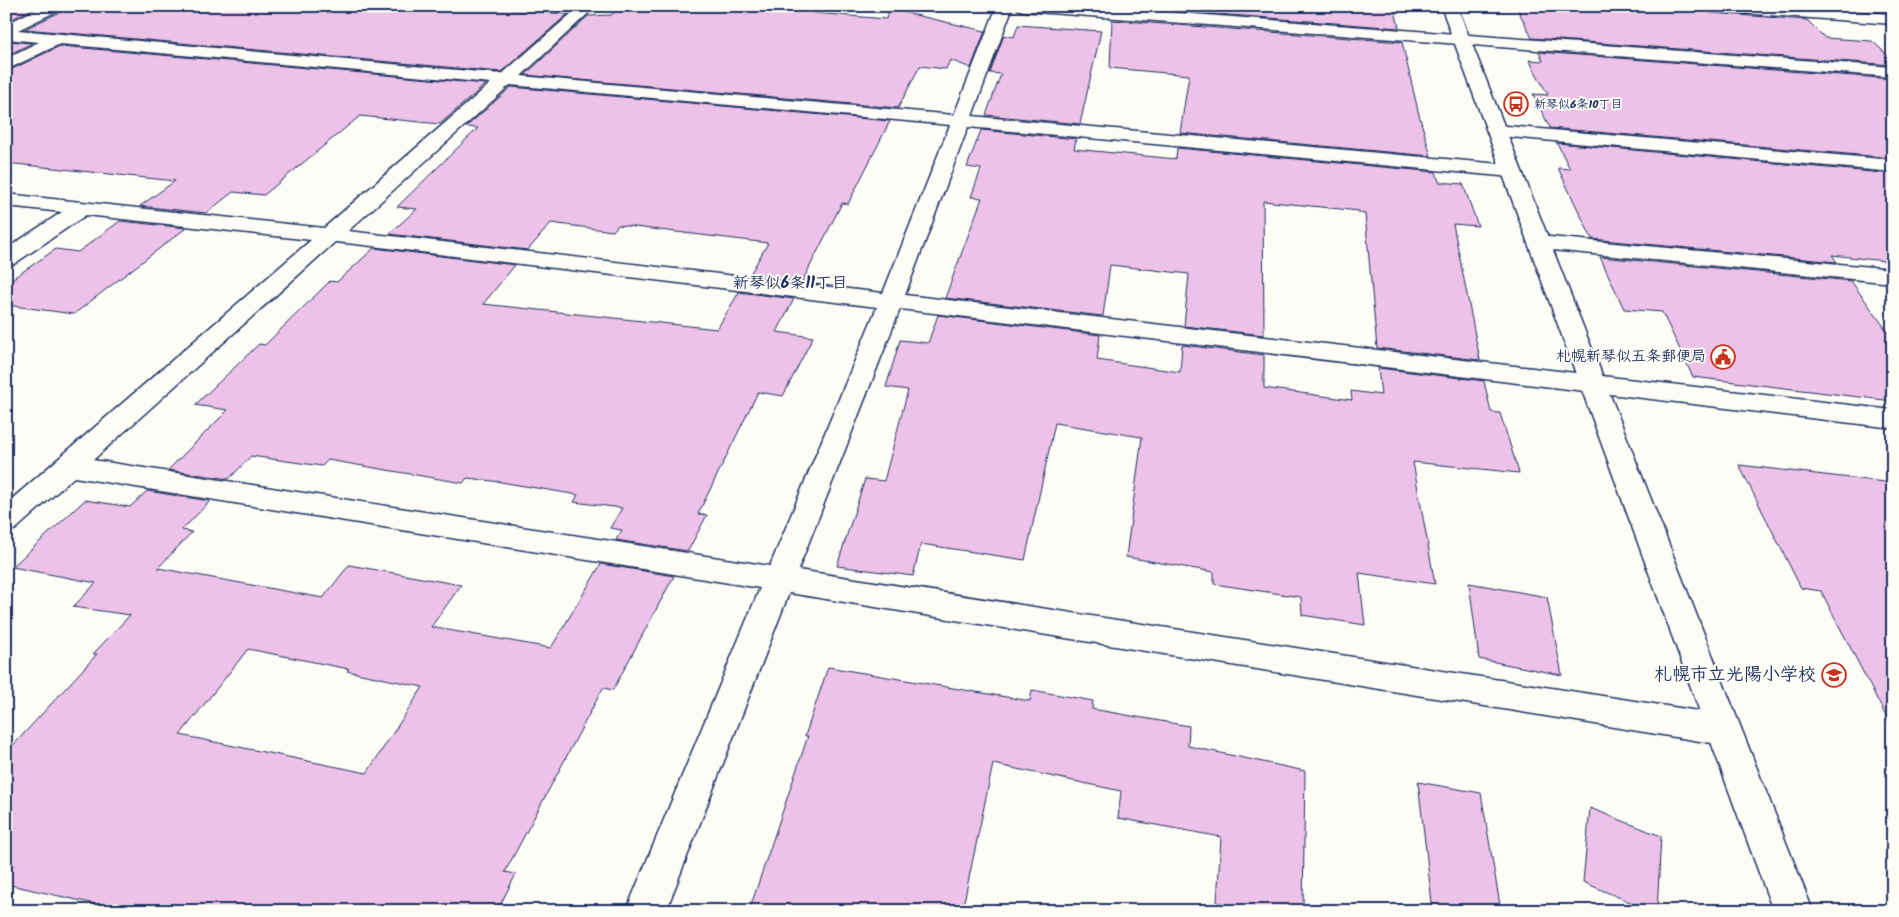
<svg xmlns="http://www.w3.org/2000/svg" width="1899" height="917" viewBox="0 0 1899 917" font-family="Kalam,'Klee One',sans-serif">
  <rect width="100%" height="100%" fill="#fdfcf7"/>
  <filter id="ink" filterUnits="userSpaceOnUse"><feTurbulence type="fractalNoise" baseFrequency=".02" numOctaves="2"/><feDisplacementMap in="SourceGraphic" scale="10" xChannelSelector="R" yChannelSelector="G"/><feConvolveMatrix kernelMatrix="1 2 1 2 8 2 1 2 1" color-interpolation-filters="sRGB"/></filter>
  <g filter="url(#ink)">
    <path fill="#edc2e8" stroke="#1b2f5e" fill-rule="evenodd" d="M 6,6 L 38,6 L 6,22 Z
      M 65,6 L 448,6 L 568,14 L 501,72 L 25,29 L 62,11 Z
      M 622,6 L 820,6 L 814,13 L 886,19 L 889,9 L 985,31 L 971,68 L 950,60 L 946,69 L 920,66 L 898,108 L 525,75 L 588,16 L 611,15 Z
      M 1115,6 L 1394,6 L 1399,28 Z
      M 1516,6 L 1702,6 L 1705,11 L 1711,13 L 1807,20 L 1825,38 L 1872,41 L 1893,60 L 1893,65 L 1532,38 Z
      M 1112,20 L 1402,42 L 1419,115 L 1431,156 L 1180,133 L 1189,75 L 1110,68 Z
      M 1018,25 L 1101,31 L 1080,124 L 986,115 L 1001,74 L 990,73 L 1004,35 L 1014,37 Z
      M 6,41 L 32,43 L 6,56 Z
      M 60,46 L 486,84 L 440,124 L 360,116 L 264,195 L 233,192 L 206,213 L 140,206 L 175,181 L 6,163 L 6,72 Z
      M 1539,52 L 1893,79 L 1893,158 L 1550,128 L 1533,94 L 1548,95 L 1529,60 L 1543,61 Z
      M 511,87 L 890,121 L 848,204 L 842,203 L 802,282 L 749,276 L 768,243 L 618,225 L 613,231 L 551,223 L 528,250 L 389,234 L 417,209 L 397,207 L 478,128 L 466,127 Z
      M 981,130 L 1076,139 L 1074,149 L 1176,159 L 1177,148 L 1436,172 L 1439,182 L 1463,184 L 1478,226 L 1453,224 L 1480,360 L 1377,348 L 1365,214 L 1359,213 L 1359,211 L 1263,201 L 1264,335 L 1184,326 L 1189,274 L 1110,265 L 1103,316 L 945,298 L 982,198 L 971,197 L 981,169 L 967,167 Z
      M 1557,143 L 1893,174 L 1893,262 L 1832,255 L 1837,262 L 1592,239 L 1558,168 L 1570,169 Z
      M 120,221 L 186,228 L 74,314 L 6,305 L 6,283 L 56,249 L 78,252 Z
      M 374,248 L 515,265 L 483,304 L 717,329 L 739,292 L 794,299 L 777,332 L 813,337 L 783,396 L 758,392 L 698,514 L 707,515 L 688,551 L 616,540 L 622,530 L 610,528 L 622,508 L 574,502 L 578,495 L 501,482 L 467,478 L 463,483 L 328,460 L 322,466 L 251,456 L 229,479 L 168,470 L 228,410 L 195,405 L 259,344 L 265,345 L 330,281 L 337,282 Z
      M 1600,257 L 1851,281 L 1893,339 L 1893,401 L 1693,377 L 1662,312 L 1624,309 Z
      M 938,315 L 1100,335 L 1097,360 L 1180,372 L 1182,345 L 1264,355 L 1264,388 L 1352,400 L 1351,391 L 1381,395 L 1378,368 L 1484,381 L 1491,412 L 1500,413 L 1519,473 L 1413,462 L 1435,584 L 1359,573 L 1365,625 L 1302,615 L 1301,597 L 1214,584 L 1214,572 L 1126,557 L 1142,437 L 1055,423 L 1025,560 L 921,544 L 913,576 L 837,566 L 865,479 L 884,481 L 908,390 L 886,387 L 900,340 L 928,343 Z
      M 1739,465 L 1893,483 L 1893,730 L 1821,591 L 1801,588 Z
      M 147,491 L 210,501 L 182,530 L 192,532 L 158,568 L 323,598 L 349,565 L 461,585 L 431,627 L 551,648 L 601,564 L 674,576 L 613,690 L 603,688 L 505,872 L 516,874 L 497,911 L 126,911 L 6,884 L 6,753 L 97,654 L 93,654 L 130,615 L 73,607 L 96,583 L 12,567 L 85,500 L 130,507 ZM 248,649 L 349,669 L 347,671 L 423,687 L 367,773 L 180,735 Z
      M 1469,583 L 1547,597 L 1562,675 L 1479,659 Z
      M 828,667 L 1030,701 L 1032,690 L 1093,701 L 1092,709 L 1189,726 L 1188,746 L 1305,771 L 1303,911 L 1253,911 L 1217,902 L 1221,837 L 1118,818 L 1121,791 L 993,764 L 962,911 L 749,911 L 808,736 L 805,736 Z
      M 1418,782 L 1481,793 L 1501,911 L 1433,911 Z
      M 1590,808 L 1661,836 L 1657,911 L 1651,911 L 1583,882 Z"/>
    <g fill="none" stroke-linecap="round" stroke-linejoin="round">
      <g stroke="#1b2f5e" stroke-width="3">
        <path id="street" d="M 43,6 L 63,6 L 61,9 L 18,30 L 502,74 L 580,6 L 596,6 L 521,76 L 954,115 L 997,6 L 1013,6 L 972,116 L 1511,165 L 1518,167 L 1521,171 L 1518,175 L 1511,177 L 968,127 L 905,295 L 1893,410 L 1893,428 L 900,309 L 798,570 L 1724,715 L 1736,719 L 1741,730 L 1736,741 L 1724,745 L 789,593 L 666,911 L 626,911 L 760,588 L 74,477 L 16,529 L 6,532 L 6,504 L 311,240 L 86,215 L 14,264 L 6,266 L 6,249 L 62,212 L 6,206 L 6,194 L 324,228 L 491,83 L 60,44 L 6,70 L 6,58 L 39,42 L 6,39 L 6,24 ZM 510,85 L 950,125 L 883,293 L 348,231 ZM 335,242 L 355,244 L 877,307 L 770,566 L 93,460 Z
          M 1016,6 L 1087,6 L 1893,67 L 1893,77 L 1023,11 L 1018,9 Z
          M 1704,6 L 1779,6 L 1893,14 L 1893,24 L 1711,11 L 1706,9 Z
          M 1496,125 L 1893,160 L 1893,172 L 1489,135 L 1487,131 L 1489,127 Z
          M 1539,236 L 1893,269 L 1893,283 L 1531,248 L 1528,243 L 1531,238 Z"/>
      </g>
      <g stroke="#1b2f5e" stroke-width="3">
        <path id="secondary" d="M 1441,6 L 1457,6 L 1813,911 L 1773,911 Z"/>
      </g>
      <use href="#street" fill="#fdfcf7" fill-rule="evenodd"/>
      <use href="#secondary" fill="#fdfcf7" fill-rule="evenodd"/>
    </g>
  </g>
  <defs>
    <g id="bus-ring" transform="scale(1.25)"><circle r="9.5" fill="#fdfcf7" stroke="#c8321e" stroke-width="1.5"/><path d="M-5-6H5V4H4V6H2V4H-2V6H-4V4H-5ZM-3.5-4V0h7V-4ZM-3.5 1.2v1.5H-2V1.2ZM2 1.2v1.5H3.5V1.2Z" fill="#c8321e"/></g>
    <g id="civic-ring" transform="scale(1.25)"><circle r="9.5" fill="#fdfcf7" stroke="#c8321e" stroke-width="1.5"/><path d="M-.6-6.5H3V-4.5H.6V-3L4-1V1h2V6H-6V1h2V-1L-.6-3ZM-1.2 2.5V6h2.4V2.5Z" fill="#c8321e"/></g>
    <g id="school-ring" transform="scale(1.25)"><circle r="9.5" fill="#fdfcf7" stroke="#c8321e" stroke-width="1.5"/><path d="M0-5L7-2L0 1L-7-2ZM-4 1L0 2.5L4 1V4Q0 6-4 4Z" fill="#c8321e"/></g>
  </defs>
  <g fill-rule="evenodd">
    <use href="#bus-ring" x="1516" y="104"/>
    <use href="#civic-ring" x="1723" y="357"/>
    <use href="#school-ring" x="1834" y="675"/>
  </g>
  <g text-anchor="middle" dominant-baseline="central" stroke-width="4" stroke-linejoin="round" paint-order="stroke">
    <g font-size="12" font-weight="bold" fill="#1b2f5e" stroke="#fdfcf7" text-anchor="start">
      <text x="1534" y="104">新琴似6条10丁目</text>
    </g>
    <g font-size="15" font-weight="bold" fill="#1b2f5e" stroke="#fdfcf7" text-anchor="end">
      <text x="1706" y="357">札幌新琴似五条郵便局</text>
    </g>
    <g font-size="16" font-weight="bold" fill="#1b2f5e" stroke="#fdfcf7">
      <text x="790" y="283">新琴似6条11丁目</text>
    </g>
    <g font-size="18" font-weight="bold" fill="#1b2f5e" stroke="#fdfcf7" text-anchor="end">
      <text x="1816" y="675">札幌市立光陽小学校</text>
    </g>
  </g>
  <rect width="1899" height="917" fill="none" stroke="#fdfcf7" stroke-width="25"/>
  <rect x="12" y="12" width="1874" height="892" fill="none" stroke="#1b2f5e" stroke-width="2" filter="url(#ink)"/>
</svg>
